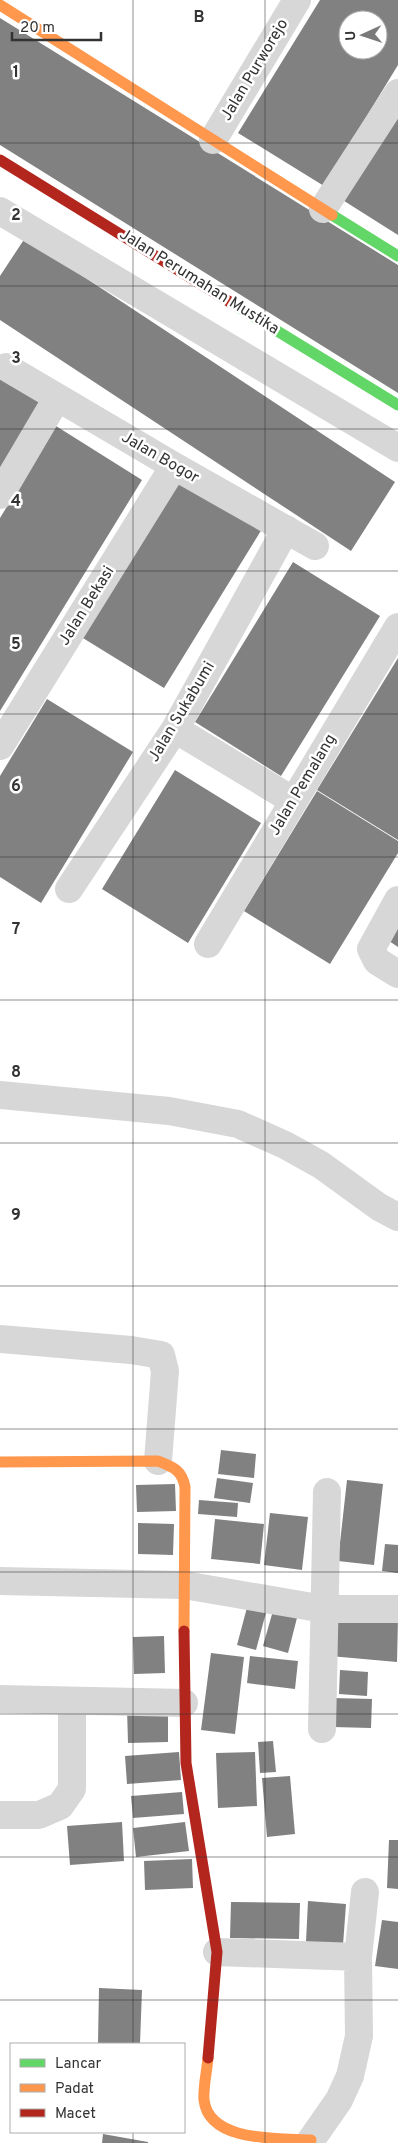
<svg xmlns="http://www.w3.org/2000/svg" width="398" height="2143" viewBox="0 0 398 2143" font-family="Overpass,sans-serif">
  <rect width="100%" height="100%" fill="#fff"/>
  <path fill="#818181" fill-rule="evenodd" d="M 320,0 L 398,0 L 398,65 L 324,186 L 238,133 ZM 348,20 L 378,20 L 378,50 L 348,50 Z
    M 0,18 L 398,265 L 398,393 L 0,145 Z
    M 398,106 L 398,235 L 341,199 Z
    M 25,238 L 395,482 L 351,551 L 0,320 L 0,276 Z
    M 0,373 L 43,399 L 0,468 Z
    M 56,426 L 142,480 L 0,711 L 0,518 Z
    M 176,475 L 262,529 L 164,688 L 78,635 Z
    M 293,562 L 380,616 L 281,776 L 195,722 Z
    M 398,658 L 398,840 L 317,790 Z
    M 47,699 L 133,752 L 41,903 L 0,877 L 0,776 Z
    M 175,770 L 261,823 L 188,943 L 102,889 Z
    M 317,791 L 398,841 L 398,853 L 330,964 L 244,911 Z
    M 398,918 L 398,947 L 386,939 Z
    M 221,1450 L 256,1454 L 254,1478 L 218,1474 Z
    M 217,1478 L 253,1483 L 250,1503 L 214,1498 Z
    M 347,1480 L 383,1484 L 374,1565 L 338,1561 Z
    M 175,1484 L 176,1511 L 137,1512 L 136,1485 Z
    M 199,1500 L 238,1503 L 237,1517 L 198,1514 Z
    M 270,1513 L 308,1517 L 302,1570 L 264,1565 Z
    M 215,1519 L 264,1524 L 260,1564 L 211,1559 Z
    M 138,1523 L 174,1524 L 173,1555 L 138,1554 Z
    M 385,1544 L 398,1545 L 398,1573 L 382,1571 Z
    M 249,1600 L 268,1605 L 256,1650 L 237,1645 Z
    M 274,1607 L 298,1614 L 288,1653 L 263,1646 Z
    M 334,1613 L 398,1619 L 397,1662 L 330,1656 Z
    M 164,1636 L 165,1673 L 134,1674 L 133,1637 Z
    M 211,1653 L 244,1657 L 235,1734 L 201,1730 Z
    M 250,1656 L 298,1661 L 295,1689 L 247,1683 Z
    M 340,1670 L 368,1672 L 367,1696 L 339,1694 Z
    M 333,1698 L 372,1699 L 371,1728 L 333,1727 Z
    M 168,1708 L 168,1742 L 128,1743 L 127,1709 Z
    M 273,1741 L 276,1772 L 260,1773 L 258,1742 Z
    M 179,1752 L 181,1780 L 127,1784 L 125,1756 Z
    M 255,1752 L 257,1806 L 218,1808 L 216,1753 Z
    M 290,1776 L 295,1834 L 267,1837 L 262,1778 Z
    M 182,1792 L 184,1814 L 133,1818 L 131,1796 Z
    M 122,1822 L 124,1861 L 70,1865 L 67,1826 Z
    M 185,1822 L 189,1851 L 136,1857 L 133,1828 Z
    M 389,1840 L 398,1840 L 398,1889 L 387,1888 Z
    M 192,1859 L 193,1888 L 145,1890 L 144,1861 Z
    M 308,1901 L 346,1904 L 343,1945 L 306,1942 Z
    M 231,1902 L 300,1903 L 299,1939 L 230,1938 Z
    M 382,1920 L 398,1922 L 398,1969 L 375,1966 Z
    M 99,1988 L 142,1990 L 140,2044 L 98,2044 Z
    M 103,2134 L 148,2142 L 148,2143 L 102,2143 Z"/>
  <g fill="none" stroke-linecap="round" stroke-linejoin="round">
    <path stroke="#d7d7d7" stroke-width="28" d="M 213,140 L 297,0
      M 323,209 L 398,93
      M 0,211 L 398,448
      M 6,367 L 174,466 L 315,546
      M 0,495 L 57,398
      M 175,729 L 294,801
      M 0,746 L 174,466
      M 69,889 L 175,729 L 286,529
      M 398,900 L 371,949 L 377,961 L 398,974
      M 208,944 L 398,627
      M 0,1095 L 169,1111 L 238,1124 L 285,1145 L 321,1165 L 379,1207 L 398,1217
      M 0,1339 L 131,1350 L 161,1355 L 165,1371 L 158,1461
      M 0,1581 L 184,1585 L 324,1609 L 398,1609
      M 0,1699 L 184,1703
      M 322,1729 L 327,1492
      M 0,1815 L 39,1815 L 60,1806 L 72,1789 L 72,1701
      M 217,1952 L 358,1957
      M 309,2143 L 339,2100 L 350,2076 L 359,2036 L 358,1957 L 365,1892"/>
    <path stroke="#63d668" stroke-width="11" d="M 332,215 L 398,256
      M 238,307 L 398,405"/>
    <path stroke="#ff974d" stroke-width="11" d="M 0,5 L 332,215
      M 0,1462 L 158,1461 C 173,1467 182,1470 185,1487 L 184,1631
      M 208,2058 C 207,2071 203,2087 204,2100 C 209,2143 280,2138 311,2140"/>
    <path stroke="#b3261e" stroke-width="11" d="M 0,160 L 238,307
      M 184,1631 L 186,1763 L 217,1952 L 208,2058"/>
  </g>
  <path fill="none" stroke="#333" stroke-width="1" stroke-opacity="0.55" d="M 133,0 L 133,2044M 265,0 L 265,2143M 0,143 L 398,143M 0,286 L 398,286M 0,429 L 398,429M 0,571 L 398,571M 0,714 L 398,714M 0,857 L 398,857M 0,1000 L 398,1000M 0,1143 L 398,1143M 0,1286 L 398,1286M 0,1429 L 398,1429M 0,1572 L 398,1572M 0,1714 L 398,1714M 0,1857 L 398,1857M 0,2000 L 398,2000M 133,2132 L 133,2143"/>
  <g text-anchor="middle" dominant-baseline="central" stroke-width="5" stroke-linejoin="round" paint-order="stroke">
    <g font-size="16" fill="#333" stroke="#fff">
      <text transform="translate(255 70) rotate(-59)">Jalan Purworejo</text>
      <text transform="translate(199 282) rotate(32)">Jalan Perumahan Mustika</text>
      <text transform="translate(160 458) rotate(30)">Jalan Bogor</text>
      <text transform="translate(87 606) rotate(-58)">Jalan Bekasi</text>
      <text transform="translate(182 712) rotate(-59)">Jalan Sukabumi</text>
      <text transform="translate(303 785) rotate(-59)">Jalan Pemalang</text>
    </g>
  </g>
  <g font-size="16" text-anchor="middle" font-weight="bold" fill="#333" stroke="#fff" stroke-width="5" stroke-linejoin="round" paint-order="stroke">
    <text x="199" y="22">B</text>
    <text x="16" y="77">1</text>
    <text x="16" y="220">2</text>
    <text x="16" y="363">3</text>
    <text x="16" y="506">4</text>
    <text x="16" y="649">5</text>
    <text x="16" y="791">6</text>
    <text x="16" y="934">7</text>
    <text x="16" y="1077">8</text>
    <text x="16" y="1220">9</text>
  </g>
  <rect x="10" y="2043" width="175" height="90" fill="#ffffff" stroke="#adadad"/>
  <rect x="20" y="2059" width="25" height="8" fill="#63d668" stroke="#adadad"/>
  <text x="55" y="2068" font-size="15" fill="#333333">Lancar</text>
  <rect x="20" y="2084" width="25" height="8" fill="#ff974d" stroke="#adadad"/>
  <text x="55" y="2093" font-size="15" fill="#333333">Padat</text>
  <rect x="20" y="2109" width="25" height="8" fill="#b3261e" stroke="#adadad"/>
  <text x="55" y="2118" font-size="15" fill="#333333">Macet</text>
  <g transform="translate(363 35) rotate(267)"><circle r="24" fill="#ffffff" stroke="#adadad"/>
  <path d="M0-4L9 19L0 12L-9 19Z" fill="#7a7a7a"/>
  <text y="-8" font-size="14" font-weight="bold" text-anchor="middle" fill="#333333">U</text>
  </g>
  <path d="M12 32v8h89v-8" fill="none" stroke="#333333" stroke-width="2.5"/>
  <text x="20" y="32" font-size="15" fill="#333333" stroke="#ffffff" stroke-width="4" paint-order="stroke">20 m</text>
</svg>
